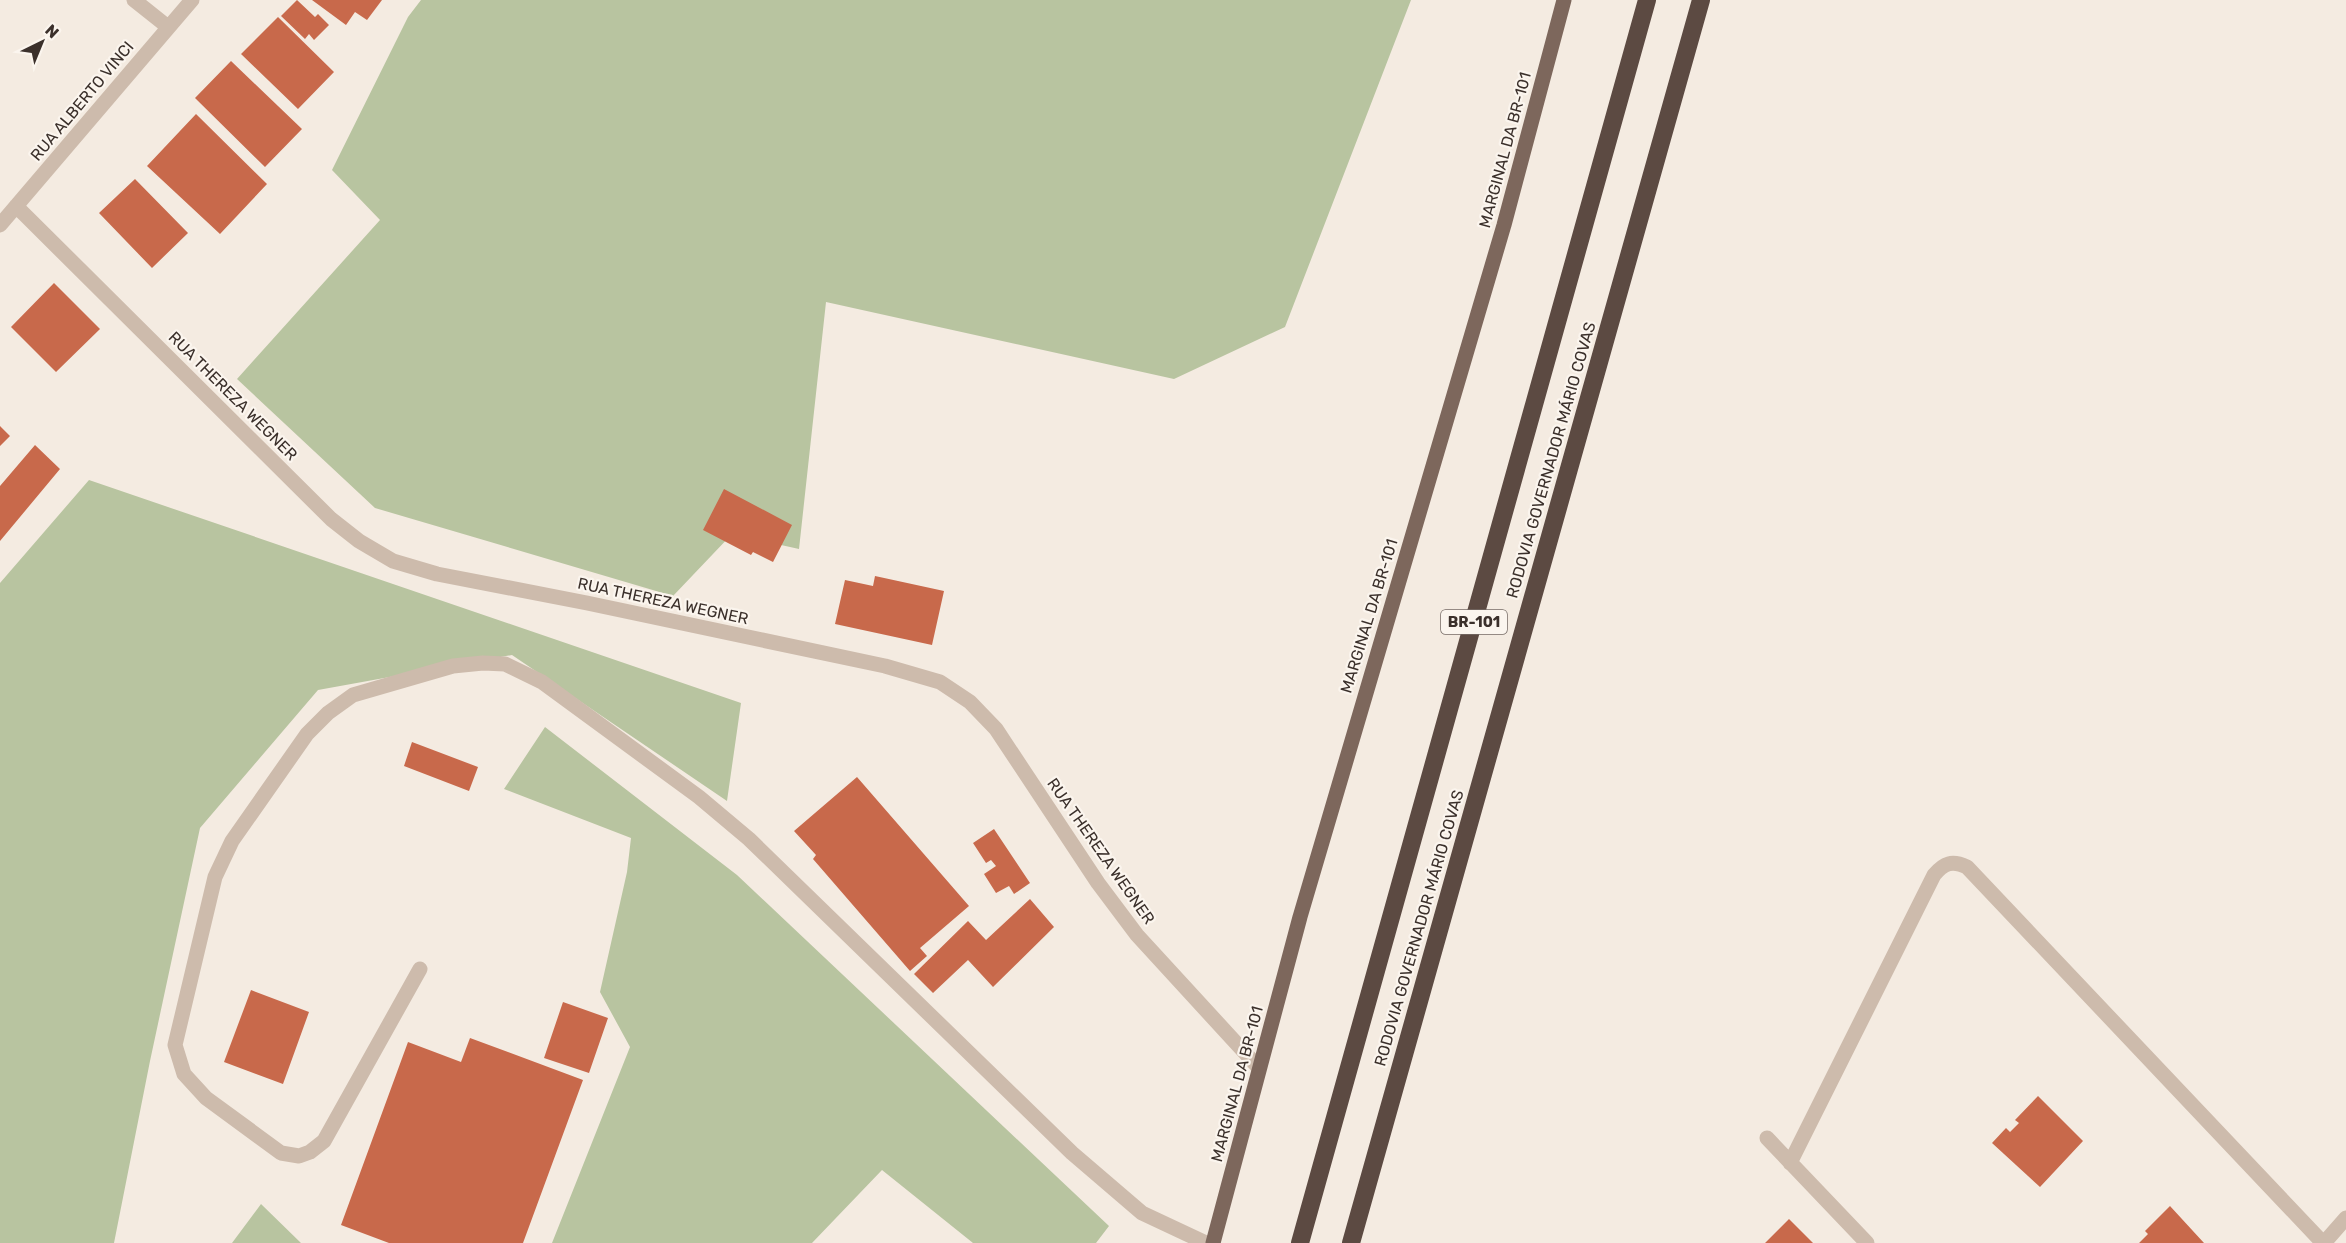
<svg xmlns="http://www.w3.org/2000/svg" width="2346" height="1243" viewBox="0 0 2346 1243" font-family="Rubik,sans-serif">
  <rect width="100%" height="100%" fill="#f4ebe1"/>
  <path fill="#b8c4a0" d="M 421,0 L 1411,0 L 1285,327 L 1174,379 L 826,302 L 799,549 L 732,534 L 673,596 L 375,508 L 237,379 L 380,220 L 332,170 L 408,17 Z
    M 89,480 L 741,703 L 727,801 L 512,655 L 318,690 L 200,828 L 150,1061 L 114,1243 L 0,1243 L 0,583 Z
    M 545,727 L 737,875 L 1109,1226 L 1096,1243 L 973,1243 L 882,1170 L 812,1243 L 552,1243 L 630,1047 L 600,992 L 627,872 L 631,838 L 504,789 Z
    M 261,1204 L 301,1243 L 232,1243 Z"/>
  <path fill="#c8694b" d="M 297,0 L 315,17 L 318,14 L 329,25 L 314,40 L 309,34 L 305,39 L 281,16 Z
    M 312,0 L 382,0 L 367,20 L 355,12 L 346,25 Z
    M 278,17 L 334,72 L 298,109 L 241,54 Z
    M 231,61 L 302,129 L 265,167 L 195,98 Z
    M 196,114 L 267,184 L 220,234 L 147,166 Z
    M 135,179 L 188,233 L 152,268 L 99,213 Z
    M 54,283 L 100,329 L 56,372 L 11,327 Z
    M 0,426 L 10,436 L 0,446 Z
    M 35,445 L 60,469 L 0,541 L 0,486 Z
    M 724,489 L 792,525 L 773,562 L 753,552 L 751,555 L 703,530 Z
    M 875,576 L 944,591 L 932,645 L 835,624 L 845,580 L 873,586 Z
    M 412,742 L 478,767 L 469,791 L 404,766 Z
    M 857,777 L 969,906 L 920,948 L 927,956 L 910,971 L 813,859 L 816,855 L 794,831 Z
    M 994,829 L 1030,883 L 1014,894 L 1009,886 L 996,893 L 984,874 L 996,866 L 991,860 L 986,863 L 973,843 Z
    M 1030,899 L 1054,927 L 993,987 L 968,960 L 933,993 L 914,974 L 968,921 L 986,940 Z
    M 251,990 L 309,1012 L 283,1084 L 224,1062 Z
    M 563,1002 L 608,1018 L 589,1073 L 544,1058 Z
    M 470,1038 L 583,1080 L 523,1243 L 389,1243 L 341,1225 L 408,1042 L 461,1062 Z
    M 2038,1096 L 2083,1141 L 2040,1187 L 1992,1143 L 2006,1128 L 2010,1132 L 2019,1123 L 2015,1120 Z
    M 2170,1206 L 2204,1243 L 2139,1243 L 2148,1234 L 2145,1231 Z
    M 1789,1219 L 1813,1243 L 1765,1243 Z"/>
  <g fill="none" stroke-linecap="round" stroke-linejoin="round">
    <path stroke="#cdbbac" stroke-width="15" d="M 134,0 L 168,27
      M 16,206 L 331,519 L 359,541 L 393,561 L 437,574 L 587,603 L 885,666 L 940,682 L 970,702 L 996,729 L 1098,883 L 1137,935 L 1259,1068
      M 0,225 L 192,0
      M 420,969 L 324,1141 L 310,1152 L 299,1156 L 281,1153 L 206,1098 L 184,1074 L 175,1045 L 215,877 L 232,841 L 307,734 L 328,713 L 353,695 L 453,666 L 483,663 L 505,664 L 542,682 L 699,797 L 749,839 L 1072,1153 L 1142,1213 L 1206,1243
      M 1767,1138 L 1867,1243
      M 1790,1163 L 1934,875 C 1944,863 1952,860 1967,867 L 2323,1243
      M 2324,1243 L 2346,1218"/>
    <path stroke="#7d675c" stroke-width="15" d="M 1213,1243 L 1300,917 L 1504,225 L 1564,0"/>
    <path stroke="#5c4a42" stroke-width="18" d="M 1300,1243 L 1647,0
      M 1351,1243 L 1701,0"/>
  </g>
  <g text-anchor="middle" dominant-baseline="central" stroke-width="4.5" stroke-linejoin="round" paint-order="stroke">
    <rect fill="#fbf5ee" stroke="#756b66" stroke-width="1.5" x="1441" y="610" width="66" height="24" rx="4.5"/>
    <g font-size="15" font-weight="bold" fill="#3b302b">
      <text x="1474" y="622">BR-101</text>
    </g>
    <g font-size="16" fill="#3b302b" stroke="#fbf5ee">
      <text transform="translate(82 101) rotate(-50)">RUA ALBERTO VINCI</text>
      <text transform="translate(1505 150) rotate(-75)">MARGINAL DA BR-101</text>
      <text transform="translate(233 396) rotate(45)">RUA THEREZA WEGNER</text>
      <text transform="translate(1551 460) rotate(-74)">RODOVIA GOVERNADOR MÁRIO COVAS</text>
      <text transform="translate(663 601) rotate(12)">RUA THEREZA WEGNER</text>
      <text transform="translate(1369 616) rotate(-73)">MARGINAL DA BR-101</text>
      <text transform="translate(1101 851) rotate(55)">RUA THEREZA WEGNER</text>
      <text transform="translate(1419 928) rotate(-74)">RODOVIA GOVERNADOR MÁRIO COVAS</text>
      <text transform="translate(1237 1084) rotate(-75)">MARGINAL DA BR-101</text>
    </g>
  </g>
  <g transform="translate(42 42) rotate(43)" stroke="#fbf5ee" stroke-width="4.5" paint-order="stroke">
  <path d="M0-4.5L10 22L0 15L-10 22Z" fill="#3b302b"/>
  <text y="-9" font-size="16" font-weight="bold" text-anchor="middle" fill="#3b302b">N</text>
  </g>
</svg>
